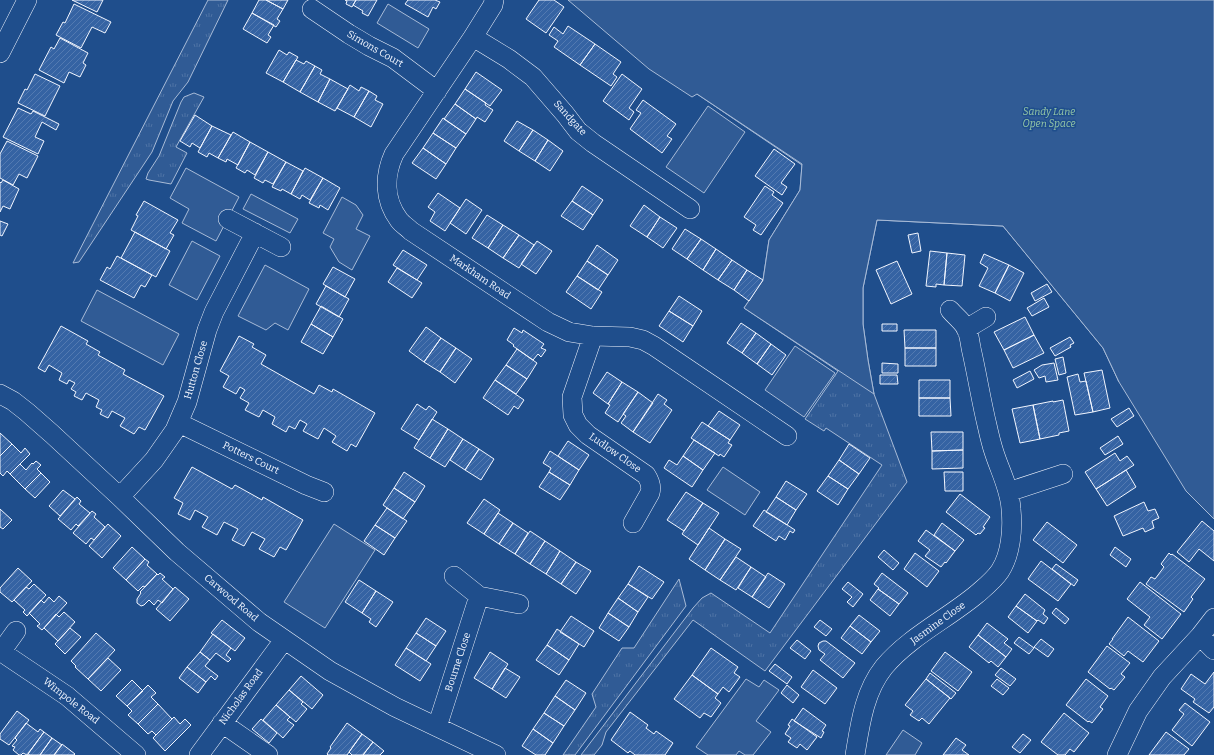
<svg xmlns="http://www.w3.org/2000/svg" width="1214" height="755" viewBox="0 0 1214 755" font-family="Bitter,serif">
  <defs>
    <pattern id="grass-tufts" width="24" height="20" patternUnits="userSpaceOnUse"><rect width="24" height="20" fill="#305b95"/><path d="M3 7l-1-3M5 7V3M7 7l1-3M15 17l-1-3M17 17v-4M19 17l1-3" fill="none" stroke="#4e73a5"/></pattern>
    <pattern id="building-hatch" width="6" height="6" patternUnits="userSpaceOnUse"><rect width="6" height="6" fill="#3563a3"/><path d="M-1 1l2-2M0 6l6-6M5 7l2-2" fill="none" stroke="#537ab1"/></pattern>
  </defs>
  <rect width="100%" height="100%" fill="#1f4e8c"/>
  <path fill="url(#grass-tufts)" stroke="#a8bbd7" d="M 208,0 L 228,0 L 188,82 L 173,101 L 152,152 L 79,262 L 73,263 Z
    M 718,53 L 844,204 L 1017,144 L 1119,382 L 1103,348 L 1003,226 L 877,220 L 863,288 L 863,324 L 868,360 L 874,394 L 907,482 L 765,671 L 693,620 L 606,732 L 602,745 L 594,755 L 581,755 L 693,608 L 702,598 L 711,593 L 770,633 L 882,465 L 826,428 L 824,431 L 805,419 L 838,371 L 744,308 L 763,280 L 769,240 L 800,190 L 802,165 L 697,94 Z
    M 194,93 L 204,97 L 176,147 L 187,153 L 171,184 L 149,180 L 146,179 L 148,173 L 159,156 L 181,102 L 184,97 Z
    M 679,579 L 686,606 L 575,755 L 563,755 L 596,707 L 592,694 L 622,648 L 634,648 Z"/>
  <path fill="#305b95" stroke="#a8bbd7" d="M 568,0 L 1214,0 L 1214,519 L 1186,491 L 1119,382 L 1103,348 L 1003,226 L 877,220 L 863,288 L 863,324 L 868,360 L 874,394 L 744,308 L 763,280 L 769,240 L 800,190 L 802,164 L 697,94 L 692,97 L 649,69 Z
    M 388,4 L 429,29 L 418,48 L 377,23 Z
    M 708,106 L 745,132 L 704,193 L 666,167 Z
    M 186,168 L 239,197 L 216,241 L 182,223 L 189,209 L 170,198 Z
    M 251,194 L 298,219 L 290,233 L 243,209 Z
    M 342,197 L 356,205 L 363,215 L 356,229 L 370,236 L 352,270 L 339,262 L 330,247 L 334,239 L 323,233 Z
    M 192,241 L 220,256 L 197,300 L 169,285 Z
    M 265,265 L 309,289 L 288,330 L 275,323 L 266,330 L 238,316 Z
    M 97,290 L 179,334 L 163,365 L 81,321 Z
    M 795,346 L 835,373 L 804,417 L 765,390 Z
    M 723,467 L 760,492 L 745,515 L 707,490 Z
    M 334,524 L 375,550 L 325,628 L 284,602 Z
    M 746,679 L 759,687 L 764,680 L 779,690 L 756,721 L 771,732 L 753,755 L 745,755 L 739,751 L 736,755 L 708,755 L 696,747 Z
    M 903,730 L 922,743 L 915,755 L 886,755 Z"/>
  <path fill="url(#building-hatch)" stroke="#f2f6ff" d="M 72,0 L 103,0 L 97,12 Z
    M 259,0 L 266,0 L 283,9 L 277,19 L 280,21 L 276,27 L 252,13 Z
    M 266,0 L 288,0 L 283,9 Z
    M 345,0 L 356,0 L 352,7 L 346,4 L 347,1 Z
    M 356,0 L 377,0 L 368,16 L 362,13 L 363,11 L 353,5 Z
    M 408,0 L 435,0 L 440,2 L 436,9 L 433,7 L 428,17 L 405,4 Z
    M 539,0 L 554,0 L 564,7 L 546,33 L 526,19 Z
    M 74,4 L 111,22 L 105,33 L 92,27 L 81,48 L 56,35 L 63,22 L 65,23 Z
    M 252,13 L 274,25 L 268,35 L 271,37 L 267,43 L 243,29 Z
    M 568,26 L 595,44 L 580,65 L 554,47 L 558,41 L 549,35 L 554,27 L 563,34 Z
    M 60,38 L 88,53 L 83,63 L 86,65 L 80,77 L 69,72 L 64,83 L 39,70 L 51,47 L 54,49 Z
    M 595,44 L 621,62 L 613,74 L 617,77 L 611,86 L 580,65 Z
    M 279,50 L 287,55 L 289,52 L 298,57 L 283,82 L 266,73 Z
    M 296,60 L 304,64 L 306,61 L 315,66 L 300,92 L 283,82 Z
    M 315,66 L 322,70 L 320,74 L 330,79 L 318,102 L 300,92 Z
    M 476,72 L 502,90 L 490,106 L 465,89 Z
    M 35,74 L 60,86 L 45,116 L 18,103 L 25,89 L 27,90 Z
    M 622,74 L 642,89 L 629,108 L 634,112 L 629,120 L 603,101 Z
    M 330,79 L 348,89 L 335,111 L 318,102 Z
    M 350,85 L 359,91 L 361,87 L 369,91 L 354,117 L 337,108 Z
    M 465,89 L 486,103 L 485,105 L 493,110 L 485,122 L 477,117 L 476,119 L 455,104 Z
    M 369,91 L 377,96 L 375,100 L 383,104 L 371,127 L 354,117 Z
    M 643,100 L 676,124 L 667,136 L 672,139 L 662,153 L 630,129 L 641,113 L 636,110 Z
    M 455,104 L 476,119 L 466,134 L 444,119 Z
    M 18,108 L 31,114 L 33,111 L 59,124 L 56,130 L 42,122 L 35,137 L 44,141 L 38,154 L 3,137 Z
    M 195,115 L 212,126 L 200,148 L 192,143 L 190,147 L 180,141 Z
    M 443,118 L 466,134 L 456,148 L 433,133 Z
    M 517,121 L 533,130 L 519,151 L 504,141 Z
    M 212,126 L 231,135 L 218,158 L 209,153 L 207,157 L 198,152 Z
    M 533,130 L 548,140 L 535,161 L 519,151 Z
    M 233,132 L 250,142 L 238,165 L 227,159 L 226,162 L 218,158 Z
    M 433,133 L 456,148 L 446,164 L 423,148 Z
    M 548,140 L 563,151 L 550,171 L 535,161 Z
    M 7,141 L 38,156 L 27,178 L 19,174 L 13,185 L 0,178 L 0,154 Z
    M 250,142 L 268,152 L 255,175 L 247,170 L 245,173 L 236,168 Z
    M 423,148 L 446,164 L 436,179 L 412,163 Z
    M 774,149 L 795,164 L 781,183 L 787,187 L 782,195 L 755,176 Z
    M 268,152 L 286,162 L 273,184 L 265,180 L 263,183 L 254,178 Z
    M 286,162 L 303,171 L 291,194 L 282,189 L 281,191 L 272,187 Z
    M 305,168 L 323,178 L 310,200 L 302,195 L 300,199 L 291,194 Z
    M 323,178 L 340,188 L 328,210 L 320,205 L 319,208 L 309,203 Z
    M 3,180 L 19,189 L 10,209 L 3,206 L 0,212 L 0,182 L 1,183 Z
    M 582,186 L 603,200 L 593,215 L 572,201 Z
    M 765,186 L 774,192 L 772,195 L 783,203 L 761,235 L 753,230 L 756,225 L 744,217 Z
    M 438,193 L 460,208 L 445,231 L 430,221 L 435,212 L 428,207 Z
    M 466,199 L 482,210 L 466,234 L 450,223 Z
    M 144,201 L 178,220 L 170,233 L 174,235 L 166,249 L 131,230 L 138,216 L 136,215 Z
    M 572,201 L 593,215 L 583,230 L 561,216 Z
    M 644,205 L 660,217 L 647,237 L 630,226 Z
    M 487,215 L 503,225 L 488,248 L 472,238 Z
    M 660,217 L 677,228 L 663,248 L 647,237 Z
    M 0,221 L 8,224 L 2,236 L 0,235 Z
    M 503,225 L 519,235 L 503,258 L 488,248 Z
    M 685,229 L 701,239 L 687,259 L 672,249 Z
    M 135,232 L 170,251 L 156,277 L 121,258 Z
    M 918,233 L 921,251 L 912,253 L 908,235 Z
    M 519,235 L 534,245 L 519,268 L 503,258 Z
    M 701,239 L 716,249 L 703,270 L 687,259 Z
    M 537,241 L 552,251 L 536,274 L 521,264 Z
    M 597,245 L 618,260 L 608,275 L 587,261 Z
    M 716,249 L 732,260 L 718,280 L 703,270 Z
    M 403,250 L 427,265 L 417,280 L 393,265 Z
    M 930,251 L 947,253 L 944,285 L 936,284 L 936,287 L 926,286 Z
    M 947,253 L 965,255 L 962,286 L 944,285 Z
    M 984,254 L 1009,265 L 995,293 L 979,286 L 988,268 L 980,263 Z
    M 117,256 L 152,275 L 145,287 L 141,285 L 134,298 L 100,280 L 107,267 L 110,269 Z
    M 732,260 L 747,270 L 734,290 L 718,280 Z
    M 587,261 L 608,275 L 598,290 L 577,276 Z
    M 897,261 L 912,294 L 891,304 L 876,270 Z
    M 1009,265 L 1024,273 L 1010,301 L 995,293 Z
    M 333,267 L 355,279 L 345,297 L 323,284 Z
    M 397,268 L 422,283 L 412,298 L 388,282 Z
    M 747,270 L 763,280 L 749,301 L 734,290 Z
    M 577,276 L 602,292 L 591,309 L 566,292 Z
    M 1047,284 L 1052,292 L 1035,301 L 1031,293 Z
    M 326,286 L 349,299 L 339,317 L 316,304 Z
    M 679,296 L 702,311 L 693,326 L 669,311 Z
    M 1044,298 L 1049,307 L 1032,316 L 1027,308 Z
    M 321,306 L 343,319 L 333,337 L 311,324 Z
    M 669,311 L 693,326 L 683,342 L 659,326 Z
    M 1025,317 L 1034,335 L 1004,350 L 994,332 Z
    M 741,323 L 756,333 L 742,353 L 727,343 Z
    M 311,324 L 333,337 L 323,354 L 301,342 Z
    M 882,324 L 897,324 L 897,331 L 882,331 Z
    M 61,326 L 88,341 L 86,344 L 100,352 L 98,355 L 125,370 L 123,374 L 164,396 L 145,430 L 139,427 L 134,434 L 120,426 L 125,418 L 112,411 L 108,418 L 100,414 L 102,410 L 96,407 L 99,400 L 86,393 L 82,400 L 74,396 L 76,392 L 71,389 L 75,383 L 69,380 L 67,384 L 59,380 L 62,373 L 49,365 L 45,372 L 38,368 Z
    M 426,327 L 441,338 L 424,362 L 409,351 Z
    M 514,328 L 522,333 L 523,330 L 544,344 L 541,348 L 546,350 L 541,357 L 538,354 L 533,360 L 513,346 L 514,345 L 507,340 Z
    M 904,330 L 936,330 L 936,348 L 905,348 Z
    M 756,333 L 771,344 L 757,364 L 742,353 Z
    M 1034,335 L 1044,353 L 1013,368 L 1004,350 Z
    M 239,336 L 254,344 L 252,347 L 266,355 L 261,364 L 314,394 L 319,385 L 332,392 L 333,389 L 375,413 L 356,447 L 351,444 L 347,451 L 332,442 L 336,436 L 324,428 L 318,439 L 303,431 L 307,424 L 300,420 L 295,429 L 289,426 L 286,432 L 272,424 L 275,417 L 263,410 L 259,417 L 245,410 L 249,403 L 240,398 L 245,390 L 240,387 L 236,394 L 223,387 L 229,376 L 220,371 Z
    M 1070,337 L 1074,343 L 1070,345 L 1071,347 L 1055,356 L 1050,348 Z
    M 441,338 L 456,348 L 440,372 L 424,362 Z
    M 771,344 L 786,355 L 772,375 L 757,364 Z
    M 456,348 L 472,359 L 455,383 L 440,372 Z
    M 905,348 L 936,348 L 936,366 L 905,366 Z
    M 517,349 L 537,363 L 527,379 L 506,365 Z
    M 1063,357 L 1066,373 L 1059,375 L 1055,359 Z
    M 882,363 L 898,364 L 898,373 L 882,373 Z
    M 1054,363 L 1058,380 L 1046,382 L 1045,376 L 1039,378 L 1034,370 L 1042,365 Z
    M 506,365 L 527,379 L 516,394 L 495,380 Z
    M 1102,370 L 1110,408 L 1093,412 L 1084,373 Z
    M 1030,371 L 1034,379 L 1017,388 L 1013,380 Z
    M 607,372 L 622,382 L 608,404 L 593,393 Z
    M 1078,374 L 1080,382 L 1086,381 L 1093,412 L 1075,415 L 1067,377 Z
    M 880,375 L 897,375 L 898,384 L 880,384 Z
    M 495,380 L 524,400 L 518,409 L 514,406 L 508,415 L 483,398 Z
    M 919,380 L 950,380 L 950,398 L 919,398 Z
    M 622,382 L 638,392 L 618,422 L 605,413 L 610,405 L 608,404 Z
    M 638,392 L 653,403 L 633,432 L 621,423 L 626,416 L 623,414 Z
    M 658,394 L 667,400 L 664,404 L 672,410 L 650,443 L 633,432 Z
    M 919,398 L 950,398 L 951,416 L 919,416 Z
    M 1063,400 L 1069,431 L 1059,433 L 1059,435 L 1040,439 L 1033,405 L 1053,401 L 1053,402 Z
    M 417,404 L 426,410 L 429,406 L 437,412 L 419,440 L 401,429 Z
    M 1033,405 L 1040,439 L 1020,443 L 1012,409 Z
    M 1129,408 L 1134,416 L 1117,427 L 1111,419 Z
    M 719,411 L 740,425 L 730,440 L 708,426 Z
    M 432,419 L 448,429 L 430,458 L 414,448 Z
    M 702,422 L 730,440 L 728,443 L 732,445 L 724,457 L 720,454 L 719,456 L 691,438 Z
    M 448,429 L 463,439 L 445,467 L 430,458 Z
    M 931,432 L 963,432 L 963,450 L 932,451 Z
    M 0,433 L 12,444 L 0,456 Z
    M 1118,436 L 1123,444 L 1105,455 L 1100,448 Z
    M 463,439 L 479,449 L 465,470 L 450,460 Z
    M 694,440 L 715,453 L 703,470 L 683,456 Z
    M 568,441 L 589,455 L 579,470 L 558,456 Z
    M 12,444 L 21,453 L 25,448 L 30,454 L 10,474 L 7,471 L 3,476 L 0,473 L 0,456 Z
    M 849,444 L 870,458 L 859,474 L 839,460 Z
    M 479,449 L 494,459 L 481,480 L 465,470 Z
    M 963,450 L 963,468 L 932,469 L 932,451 Z
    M 550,451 L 579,470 L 570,485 L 549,472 L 551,468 L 543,463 Z
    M 1115,453 L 1120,461 L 1127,456 L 1134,465 L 1096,489 L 1085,472 Z
    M 683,456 L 703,470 L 692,487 L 664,468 L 669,460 L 677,465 Z
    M 839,460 L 859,474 L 848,489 L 828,476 Z
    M 36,461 L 41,465 L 37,469 L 41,473 L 25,489 L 10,474 L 20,464 L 26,470 L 32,463 L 33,464 Z
    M 192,467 L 232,489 L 235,485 L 262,500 L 263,497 L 303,520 L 286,550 L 280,547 L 274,557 L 259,549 L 265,539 L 252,532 L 244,546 L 232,540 L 238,529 L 224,522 L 217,535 L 202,527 L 208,517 L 195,510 L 190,520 L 178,514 L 183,503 L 174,498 Z
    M 1126,470 L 1136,487 L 1107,506 L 1096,489 Z
    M 404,472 L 425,486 L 415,502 L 394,488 Z
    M 549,472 L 570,485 L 560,500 L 539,487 Z
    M 944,472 L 963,472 L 963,491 L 945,491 Z
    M 41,473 L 50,482 L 35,498 L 25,489 Z
    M 828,476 L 848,489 L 838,505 L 817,491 Z
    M 786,481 L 807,494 L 796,510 L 776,497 Z
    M 394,488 L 415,502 L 403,519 L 383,505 Z
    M 63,490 L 75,499 L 60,516 L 49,506 Z
    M 686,492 L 703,503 L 684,531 L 667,520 Z
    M 960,494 L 990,517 L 983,527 L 985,528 L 980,534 L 978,533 L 976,535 L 946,512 Z
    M 77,497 L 81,501 L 79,504 L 90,513 L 78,526 L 76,524 L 71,530 L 58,519 Z
    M 776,497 L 796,510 L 787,525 L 766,512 Z
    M 484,499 L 500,510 L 484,534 L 467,523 Z
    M 1144,502 L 1148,511 L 1155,509 L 1159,518 L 1152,521 L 1154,528 L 1145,532 L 1143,528 L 1123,536 L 1114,516 Z
    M 703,503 L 719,513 L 698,545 L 682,534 Z
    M 387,508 L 407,521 L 395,538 L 375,525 Z
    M 0,509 L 12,520 L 3,529 L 0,527 Z
    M 764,510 L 795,530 L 793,533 L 790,531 L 785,540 L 779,536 L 776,541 L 753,526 Z
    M 92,511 L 96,514 L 94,517 L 105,527 L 94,540 L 91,538 L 86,544 L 73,533 Z
    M 498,513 L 513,523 L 499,544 L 484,534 Z
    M 1202,521 L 1214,531 L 1214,561 L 1199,549 L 1189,562 L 1177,552 Z
    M 1047,522 L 1077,545 L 1063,563 L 1033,540 Z
    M 513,523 L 528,533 L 515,554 L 499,544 Z
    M 942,523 L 964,540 L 955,551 L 934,535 Z
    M 108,524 L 121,536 L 102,558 L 89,546 Z
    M 375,525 L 395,538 L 384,555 L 364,541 Z
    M 709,528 L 725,539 L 705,570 L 689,559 Z
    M 926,530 L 955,551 L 946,563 L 945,562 L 941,567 L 925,556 L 930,550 L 918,541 Z
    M 530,531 L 545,541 L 530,564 L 515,554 Z
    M 725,539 L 741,549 L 720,580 L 705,570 Z
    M 545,541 L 560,551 L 546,574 L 530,564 Z
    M 132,547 L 145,559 L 126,580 L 113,568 Z
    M 1115,547 L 1131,559 L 1126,567 L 1110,555 Z
    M 884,550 L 899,563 L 893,570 L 878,557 Z
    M 560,551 L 576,562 L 561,584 L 546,574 Z
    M 915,553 L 939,571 L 927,587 L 904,569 Z
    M 1169,553 L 1171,555 L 1172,554 L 1205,579 L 1191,597 L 1193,599 L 1184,612 L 1146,584 L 1151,577 L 1155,579 L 1164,567 L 1161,564 Z
    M 736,557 L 751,567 L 736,590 L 720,580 Z
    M 145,559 L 149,562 L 147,565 L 157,574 L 145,587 L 143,586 L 138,591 L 126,580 Z
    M 1041,561 L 1071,584 L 1058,601 L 1028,579 Z
    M 576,562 L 591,571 L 576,594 L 561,584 Z
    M 1056,564 L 1078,580 L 1074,586 L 1052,569 Z
    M 639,566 L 664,582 L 652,599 L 628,584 Z
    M 751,567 L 766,577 L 752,597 L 738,588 Z
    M 18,568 L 32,581 L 12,602 L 0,592 L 0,588 Z
    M 160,573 L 165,577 L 162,579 L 173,589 L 162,603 L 158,600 L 154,605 L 149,600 L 144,605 L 141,606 L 137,603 L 137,599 L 141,593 L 140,592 L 157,574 L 158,575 Z
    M 768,573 L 785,584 L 769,608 L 752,597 Z
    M 882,573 L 908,593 L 899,604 L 878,589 L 879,588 L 874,584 Z
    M 359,580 L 376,591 L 362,613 L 345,602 Z
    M 848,582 L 863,594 L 853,607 L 847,602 L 852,597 L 842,589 Z
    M 1140,582 L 1181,614 L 1162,639 L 1144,625 L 1150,617 L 1127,599 Z
    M 34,584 L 46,595 L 27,616 L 23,612 L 25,610 L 14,600 L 26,587 L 29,589 Z
    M 628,584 L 648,597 L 638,612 L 618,598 Z
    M 175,587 L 189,599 L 170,621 L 156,609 Z
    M 878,589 L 899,604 L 890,616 L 870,600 Z
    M 376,591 L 393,602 L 376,627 L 369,622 L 371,619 L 362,613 Z
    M 1025,594 L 1045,610 L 1043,614 L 1048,618 L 1044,624 L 1038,620 L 1037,621 L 1016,606 Z
    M 59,596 L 67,603 L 42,630 L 37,626 L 40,624 L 29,613 L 41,600 L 44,603 L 49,597 L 54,602 Z
    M 618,598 L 638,612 L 629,627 L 608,613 Z
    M 1016,606 L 1037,621 L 1028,633 L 1008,617 Z
    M 1056,608 L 1069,619 L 1065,624 L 1052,613 Z
    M 64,612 L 75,622 L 58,641 L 44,628 L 56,614 L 59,617 Z
    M 608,613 L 629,627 L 619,641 L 599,628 Z
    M 859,615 L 880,631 L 871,642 L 850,626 Z
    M 571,616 L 594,631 L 584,647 L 560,632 Z
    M 1128,617 L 1159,641 L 1143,662 L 1128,651 L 1124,656 L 1109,644 L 1113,639 L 1112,639 Z
    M 426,618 L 446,631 L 436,646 L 416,633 Z
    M 222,620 L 245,638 L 235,651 L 211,633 Z
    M 820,620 L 832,629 L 826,636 L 814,627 Z
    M 987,623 L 1008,639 L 1004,643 L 1012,649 L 1006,657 L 978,635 Z
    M 850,626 L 871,642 L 862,654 L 841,638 Z
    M 70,628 L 81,637 L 65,654 L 55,644 Z
    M 557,629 L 579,644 L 569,660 L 547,645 Z
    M 96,633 L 115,650 L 88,679 L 75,667 L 76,666 L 71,661 Z
    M 416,633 L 436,646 L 426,661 L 406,648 Z
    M 213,634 L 231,648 L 226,655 L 231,659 L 228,662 L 216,653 L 210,660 L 200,652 Z
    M 978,635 L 1006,657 L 998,667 L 991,661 L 989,663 L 969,647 Z
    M 1019,637 L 1034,648 L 1029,654 L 1014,643 Z
    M 1041,639 L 1054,649 L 1048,657 L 1034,647 Z
    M 797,640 L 811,651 L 805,659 L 790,648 Z
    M 823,641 L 826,641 L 855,663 L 843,678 L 820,660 L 825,654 L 819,650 L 818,646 L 819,643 Z
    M 547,645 L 569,660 L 559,675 L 536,660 Z
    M 1107,646 L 1130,663 L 1121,674 L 1125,677 L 1114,690 L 1111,688 L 1110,689 L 1088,672 Z
    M 406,648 L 431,664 L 420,681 L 395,665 Z
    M 711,648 L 738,667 L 734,673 L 740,677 L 729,692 L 723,687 L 718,694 L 692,675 Z
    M 200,652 L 210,660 L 205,666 L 218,676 L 215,680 L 211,676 L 206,682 L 187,667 Z
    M 490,652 L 508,664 L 492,689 L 474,678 Z
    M 945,652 L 972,672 L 958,691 L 931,671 Z
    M 108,658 L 121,670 L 101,691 L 88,679 Z
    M 775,664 L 792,677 L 787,684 L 769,671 Z
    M 187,667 L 206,682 L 198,693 L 179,678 Z
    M 505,668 L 520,677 L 506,698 L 492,689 Z
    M 1001,668 L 1016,679 L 1010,686 L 995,675 Z
    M 813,670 L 837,688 L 825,704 L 801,687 Z
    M 1214,672 L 1214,707 L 1209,713 L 1193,702 L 1195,699 L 1181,689 L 1191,674 L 1205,684 Z
    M 930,673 L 956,693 L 951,699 L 926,679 Z
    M 692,675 L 718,694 L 715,698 L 721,703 L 711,717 L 704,713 L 700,718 L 674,699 Z
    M 301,676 L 323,695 L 312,709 L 289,690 Z
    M 926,679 L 950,698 L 929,724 L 922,718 L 919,721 L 910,715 L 913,711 L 905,705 Z
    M 997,679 L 1009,688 L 1003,695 L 991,686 Z
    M 1086,679 L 1108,696 L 1100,707 L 1103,709 L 1092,723 L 1089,721 L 1088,722 L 1066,705 Z
    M 132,680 L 143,691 L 127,706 L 116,696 Z
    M 566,680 L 586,693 L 575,710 L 555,696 Z
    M 148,685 L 156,693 L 151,697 L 158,704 L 138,724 L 128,715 L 132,711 L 127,706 Z
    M 787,685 L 799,695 L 793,703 L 781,693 Z
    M 289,690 L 303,702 L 301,704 L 307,709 L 296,722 L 276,705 Z
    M 555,696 L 575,710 L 564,726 L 544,713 Z
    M 1185,703 L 1210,722 L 1192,746 L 1172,730 L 1184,714 L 1179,710 Z
    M 158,704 L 172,719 L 156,735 L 152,731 L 148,734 L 138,724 Z
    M 276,705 L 290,717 L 287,720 L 294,725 L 283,738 L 263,720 Z
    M 803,708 L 826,725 L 822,731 L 824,732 L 821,738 L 794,721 Z
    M 17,711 L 29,720 L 9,745 L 0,739 L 0,734 Z
    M 630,712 L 648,725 L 646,728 L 654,734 L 656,731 L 673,743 L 665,755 L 635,755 L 630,751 L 628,753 L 611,740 Z
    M 544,713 L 564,726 L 553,743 L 533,729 Z
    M 1064,713 L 1089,733 L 1074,752 L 1070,749 L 1065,755 L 1058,755 L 1041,742 Z
    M 174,717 L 180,724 L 185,719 L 191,725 L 165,751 L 153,738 Z
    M 261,719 L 277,733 L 269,743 L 252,729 Z
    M 792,719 L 817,737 L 807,750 L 800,744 L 797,748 L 788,742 L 791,738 L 785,734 L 790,726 L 788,725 Z
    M 26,723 L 38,732 L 40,729 L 44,732 L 27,755 L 23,753 L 21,755 L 19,755 L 13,750 L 15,747 L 12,746 L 17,740 L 15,738 Z
    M 347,723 L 362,734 L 347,755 L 328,755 L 327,754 L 331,748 L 330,747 Z
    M 533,729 L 553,743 L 545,755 L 536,755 L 522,746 Z
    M 44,732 L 52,738 L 40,755 L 30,755 L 28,754 Z
    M 1166,732 L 1189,749 L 1184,755 L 1149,755 Z
    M 362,734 L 373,742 L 363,755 L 352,755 L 349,752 Z
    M 1023,734 L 1031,740 L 1020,753 L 1012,747 Z
    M 52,738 L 62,745 L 54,755 L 40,755 Z
    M 956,738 L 966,745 L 962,750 L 969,755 L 943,755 Z
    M 373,742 L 384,751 L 380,755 L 363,755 Z
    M 62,744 L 75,754 L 74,755 L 54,755 Z"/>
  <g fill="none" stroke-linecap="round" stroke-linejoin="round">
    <g stroke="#f2f6ff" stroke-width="20">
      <path id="minor" d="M 494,0 L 493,5 L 473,37 L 394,154 C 384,176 384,200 399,220 C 402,224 407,227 411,231 L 548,322 L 569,332 L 593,336 L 630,337 L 643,340 L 654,346 L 787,436
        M 312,9 L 349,34 L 369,46 L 393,58 L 437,91
        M 473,37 L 509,59 L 533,77 L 565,114 L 578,131 L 593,143 L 690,209
        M 0,53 L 27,0
        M 228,219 L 281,247
        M 966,329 L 986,317
        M 593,336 L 572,397 L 573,415 L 578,425 L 588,435 L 646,475 C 650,481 652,486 650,493 L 633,523
        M 0,394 L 13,401 L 27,412 L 52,434 L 120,497 L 177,552 L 259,622 L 330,671 L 395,707 L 496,755
        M 179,423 L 306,485 L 324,492
        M 1008,492 L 1063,474
        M 120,497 L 154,460 L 175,430 L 187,402 L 207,330 L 214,312 L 255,233
        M 454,576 L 479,596 L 519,604
        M 1200,636 L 1214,650
        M 0,651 L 67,696 L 136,755
        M 1,652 L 16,631
        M 222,723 L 268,755
        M 437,727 L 479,596
        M 199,755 L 284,640
        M 855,755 C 860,725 864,692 884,667 C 909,637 947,619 977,594 C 985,587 994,580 1000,571 C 1011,554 1013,529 1011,509 C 1010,489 1000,471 994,452 C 991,443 989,434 987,425 C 981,400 977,374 971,348 C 970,342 969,333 966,328 C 962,321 955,316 950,310
        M 1117,755 L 1138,711 L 1162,677 L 1200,636 L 1214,618"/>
    </g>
    <use href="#minor" stroke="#1f4e8c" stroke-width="19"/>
  </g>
  <g text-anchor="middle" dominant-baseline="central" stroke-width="3" stroke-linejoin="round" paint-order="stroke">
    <g font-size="10" fill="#f2f6ff" stroke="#1f4e8c">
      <text transform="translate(375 49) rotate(30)">Simons Court</text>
      <text transform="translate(570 118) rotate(48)">Sandgate</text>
      <text transform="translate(480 277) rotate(34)">Markham Road</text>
      <text transform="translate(196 370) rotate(-74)">Hutton Close</text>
      <text transform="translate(615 453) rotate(35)">Ludlow Close</text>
      <text transform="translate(251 458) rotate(26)">Potters Court</text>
      <text transform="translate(231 598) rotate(40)">Carwood Road</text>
      <text transform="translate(938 623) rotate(-36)">Jasmine Close</text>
      <text transform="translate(458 662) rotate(-72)">Bourne Close</text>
      <text transform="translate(241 697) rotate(-54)">Nicholas Road</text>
      <text transform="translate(71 701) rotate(38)">Wimpole Road</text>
    </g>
    <g font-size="10" font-style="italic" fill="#97c8a6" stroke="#1f4e8c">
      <text x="1049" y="112">Sandy Lane<tspan x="1049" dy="12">Open Space</tspan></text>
    </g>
  </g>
</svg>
